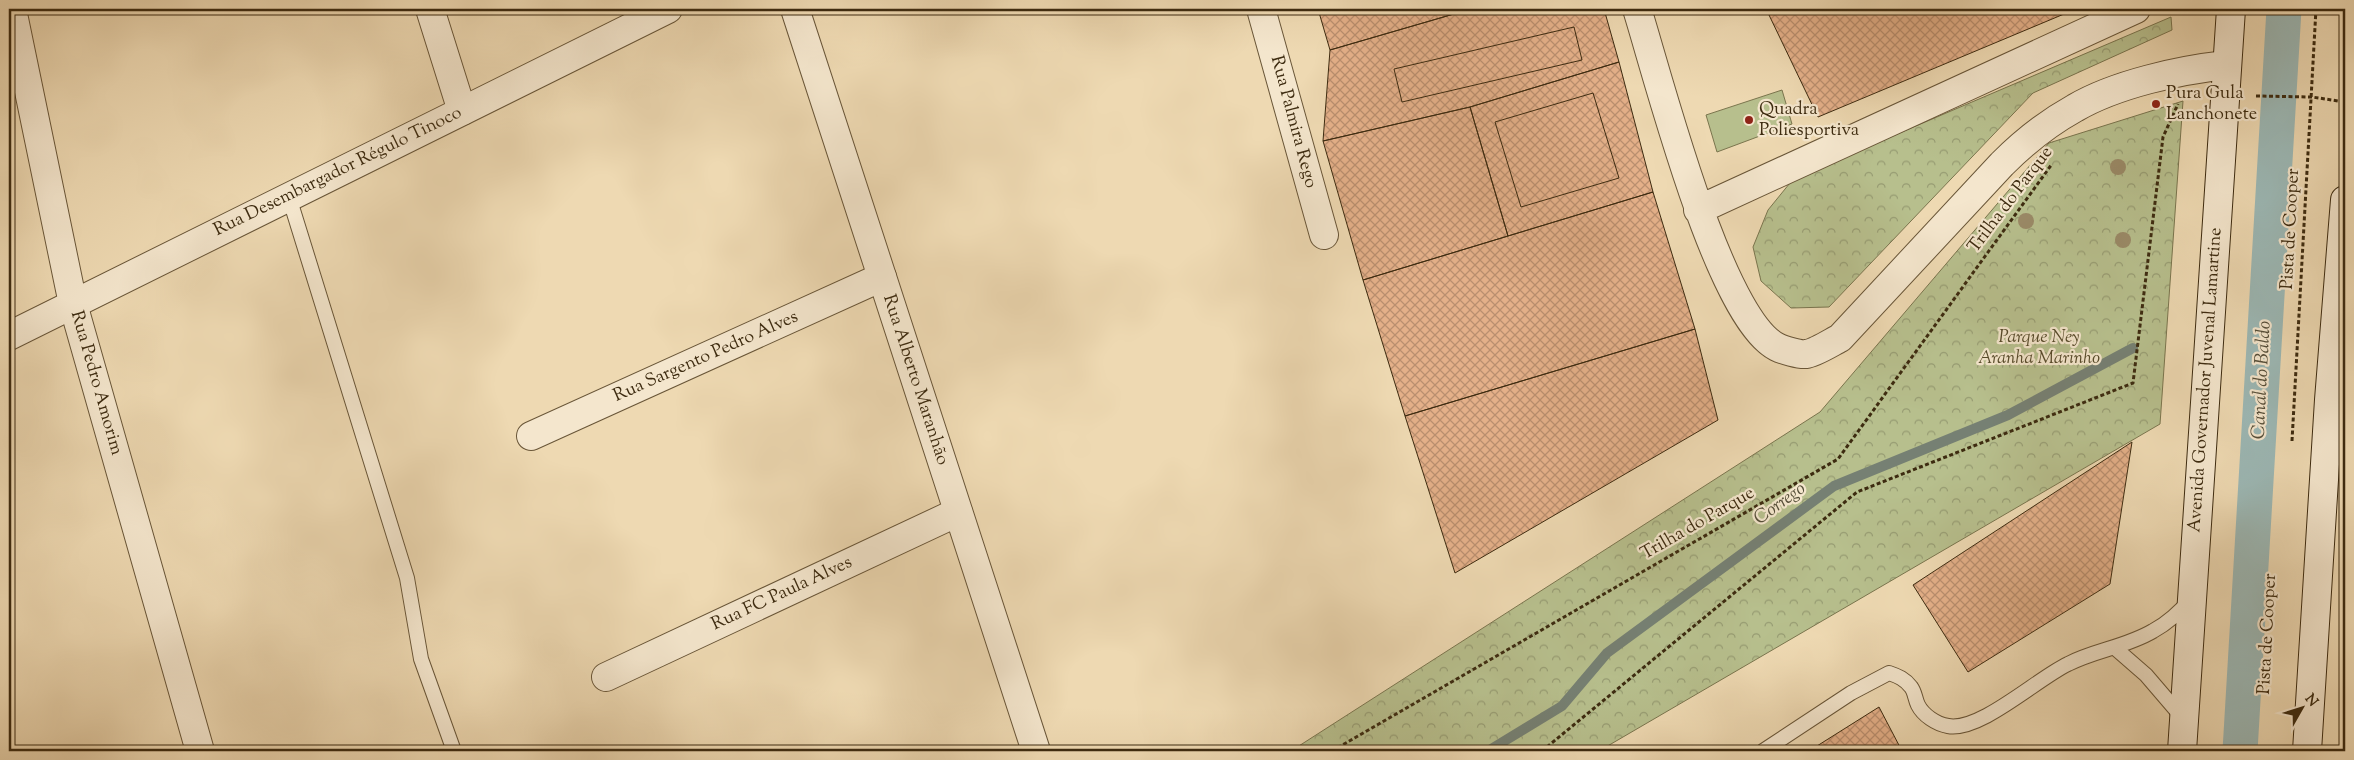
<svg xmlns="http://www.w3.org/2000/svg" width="2354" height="760" viewBox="0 0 2354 760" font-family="'Sorts Mill Goudy',serif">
  <defs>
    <pattern id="park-crowns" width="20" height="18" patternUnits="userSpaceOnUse" patternTransform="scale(1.25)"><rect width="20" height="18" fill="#b7bf8d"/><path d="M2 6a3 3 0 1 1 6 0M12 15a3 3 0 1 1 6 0" fill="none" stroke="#969b72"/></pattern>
    <pattern id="building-cross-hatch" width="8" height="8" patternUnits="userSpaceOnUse" patternTransform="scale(1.25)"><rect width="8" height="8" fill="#e4b089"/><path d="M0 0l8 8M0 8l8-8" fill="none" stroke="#ba8f6f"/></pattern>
  </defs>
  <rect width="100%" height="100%" fill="#eed9b2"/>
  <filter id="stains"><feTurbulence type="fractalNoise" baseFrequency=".004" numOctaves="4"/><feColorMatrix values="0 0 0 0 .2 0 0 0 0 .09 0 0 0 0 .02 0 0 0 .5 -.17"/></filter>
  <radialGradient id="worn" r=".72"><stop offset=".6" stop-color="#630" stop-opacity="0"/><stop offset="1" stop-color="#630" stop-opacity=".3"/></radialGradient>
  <path fill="#b7bf8d" stroke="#7a754e" d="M 1782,90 L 1792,124 L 1717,152 L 1706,115 Z"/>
  <path fill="url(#park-crowns)" stroke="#7a754e" d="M 2171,17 L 2172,30 L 2033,93 L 1829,307 L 1791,308 L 1761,281 L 1753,247 L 1768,210 L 1794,178 Z
    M 2183,101 L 2160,424 L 1599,751 L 1291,751 L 1820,412 L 2049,143 Z"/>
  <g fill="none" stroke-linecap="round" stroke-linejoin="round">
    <path stroke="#768073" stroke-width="10" d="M 1488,751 L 1562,706 L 1607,653 L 1834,486 L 2008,415 L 2133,348"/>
    <path stroke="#9cb8b5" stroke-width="35" d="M 2240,751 L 2284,9"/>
  </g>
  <path fill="url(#building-cross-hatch)" stroke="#3d2b10" d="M 1318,9 L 1471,9 L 1330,50 Z
    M 1471,9 L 1604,9 L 1619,62 L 1470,107 L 1323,141 L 1330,50 Z
    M 1768,9 L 2076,9 L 1818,117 L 1769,15 Z
    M 1574,27 L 1582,60 L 1402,102 L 1394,69 Z
    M 1619,62 L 1653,192 L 1508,236 L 1470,107 Z
    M 1593,93 L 1619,178 L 1521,207 L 1495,122 Z
    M 1470,107 L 1508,236 L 1363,280 L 1323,141 Z
    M 1653,192 L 1695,329 L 1405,416 L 1363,280 Z
    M 1695,329 L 1718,420 L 1455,573 L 1405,416 Z
    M 2132,442 L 2110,584 L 1968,672 L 1913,585 Z
    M 1879,707 L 1902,751 L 1809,751 Z"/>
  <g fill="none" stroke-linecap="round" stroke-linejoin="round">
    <g stroke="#695638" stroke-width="16">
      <path id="service" d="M 289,197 L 407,578 L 421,659 L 454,751
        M 2115,648 L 2146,675 L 2182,717
        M 1763,751 L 1851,693 L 1889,673 C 1898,676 1905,679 1911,687 C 1915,692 1915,699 1918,705 C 1923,715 1936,724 1948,726 C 1980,732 2038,678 2068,664 C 2095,650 2126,647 2153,631 C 2168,623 2179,612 2191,600"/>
    </g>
    <g stroke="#695638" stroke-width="30">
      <path id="minor" d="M 12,9 L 73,304 L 200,751
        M 430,9 L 462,111
        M 1261,9 L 1324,235
        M 1637,9 C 1658,76 1719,318 1777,347 C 1783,350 1800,355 1806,354 C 1815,353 1832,342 1840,338 L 2002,164 C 2024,142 2048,123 2075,108 C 2116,84 2180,70 2226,65
        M 1698,210 L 2136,9
        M 531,436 L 882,277
        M 606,677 L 958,512"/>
    </g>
    <g stroke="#695638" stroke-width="30">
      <path id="tertiary" d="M 795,9 L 1036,751
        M 9,336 L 668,9"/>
    </g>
    <g stroke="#3d2b10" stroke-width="30">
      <path id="secondary" d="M 2182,751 L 2231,9
        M 2307,751 L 2329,400 L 2345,200"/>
    </g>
    <path stroke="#3d2b10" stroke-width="3" stroke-dasharray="4 2.5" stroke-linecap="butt" d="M 2256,96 L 2312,97 L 2345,102
      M 2292,441 L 2316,9
      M 1332,751 L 1838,459 L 2052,164
      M 1542,751 L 1857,492 L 2133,383 L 2163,137 L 2178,104"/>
    <use href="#service" stroke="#f4e6cd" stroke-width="14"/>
    <use href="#minor" stroke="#f4e6cd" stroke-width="28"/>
    <use href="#tertiary" stroke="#f4e6cd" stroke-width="28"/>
    <use href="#secondary" stroke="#f4e6cd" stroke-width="28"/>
  </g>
  <g fill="#9a8a67">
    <circle cx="2118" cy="167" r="8"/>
    <circle cx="2026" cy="221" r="8"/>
    <circle cx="2123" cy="240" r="8"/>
  </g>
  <g fill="#8f2418" stroke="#f4e6cd" stroke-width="2">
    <circle cx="2156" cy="104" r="5"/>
    <circle cx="1749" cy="120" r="5"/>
  </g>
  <g text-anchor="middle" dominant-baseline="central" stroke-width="4.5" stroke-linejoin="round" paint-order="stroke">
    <g font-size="18" fill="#3d2b10" stroke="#f4e6cd" text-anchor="start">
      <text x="2166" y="94">Pura Gula<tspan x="2166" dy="21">Lanchonete</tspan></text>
      <text x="1759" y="110">Quadra<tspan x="1759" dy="21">Poliesportiva</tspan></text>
    </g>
    <g font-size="18" fill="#3d2b10" stroke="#f4e6cd">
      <text transform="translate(1293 122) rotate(75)">Rua Palmira Rego</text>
      <text transform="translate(338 172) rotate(-26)">Rua Desembargador Régulo Tinoco</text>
      <text transform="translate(2011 200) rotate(-53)">Trilha do Parque</text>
      <text transform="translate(2291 229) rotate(-87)">Pista de Cooper</text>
      <text transform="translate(706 357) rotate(-24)">Rua Sargento Pedro Alves</text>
      <text transform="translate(915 380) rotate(72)">Rua Alberto Maranhão</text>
      <text transform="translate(2206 380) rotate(-86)">Avenida Governador Juvenal Lamartine</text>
      <text transform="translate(96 383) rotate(74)">Rua Pedro Amorim</text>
      <text transform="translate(1698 524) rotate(-30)">Trilha do Parque</text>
      <text transform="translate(782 594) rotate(-25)">Rua FC Paula Alves</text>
      <text transform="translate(2268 634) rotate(-87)">Pista de Cooper</text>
    </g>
    <g font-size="18" font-style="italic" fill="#554929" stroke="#f4e6cd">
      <text x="2039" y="338">Parque Ney<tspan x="2039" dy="21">Aranha Marinho</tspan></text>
    </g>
    <g font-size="19" font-style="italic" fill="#554e39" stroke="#f4e6cd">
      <text transform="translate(2262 380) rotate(-87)">Canal do Baldo</text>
      <text transform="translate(1780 504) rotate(-36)">Corrego</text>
    </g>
  </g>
  <rect width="2354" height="760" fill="none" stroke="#eed9b2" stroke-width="30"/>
  <rect x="10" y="10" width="2334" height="740" fill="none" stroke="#3d2b10" stroke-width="2.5"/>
  <rect x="15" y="15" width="2324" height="730" fill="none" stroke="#3d2b10"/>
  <g transform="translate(2302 708) rotate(51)" stroke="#f4e6cd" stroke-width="4" paint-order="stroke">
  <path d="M0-4L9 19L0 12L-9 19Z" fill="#3d2b10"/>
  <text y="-8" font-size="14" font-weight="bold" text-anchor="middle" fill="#3d2b10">N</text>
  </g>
  <rect width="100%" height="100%" filter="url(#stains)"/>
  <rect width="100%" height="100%" fill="url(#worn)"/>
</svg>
